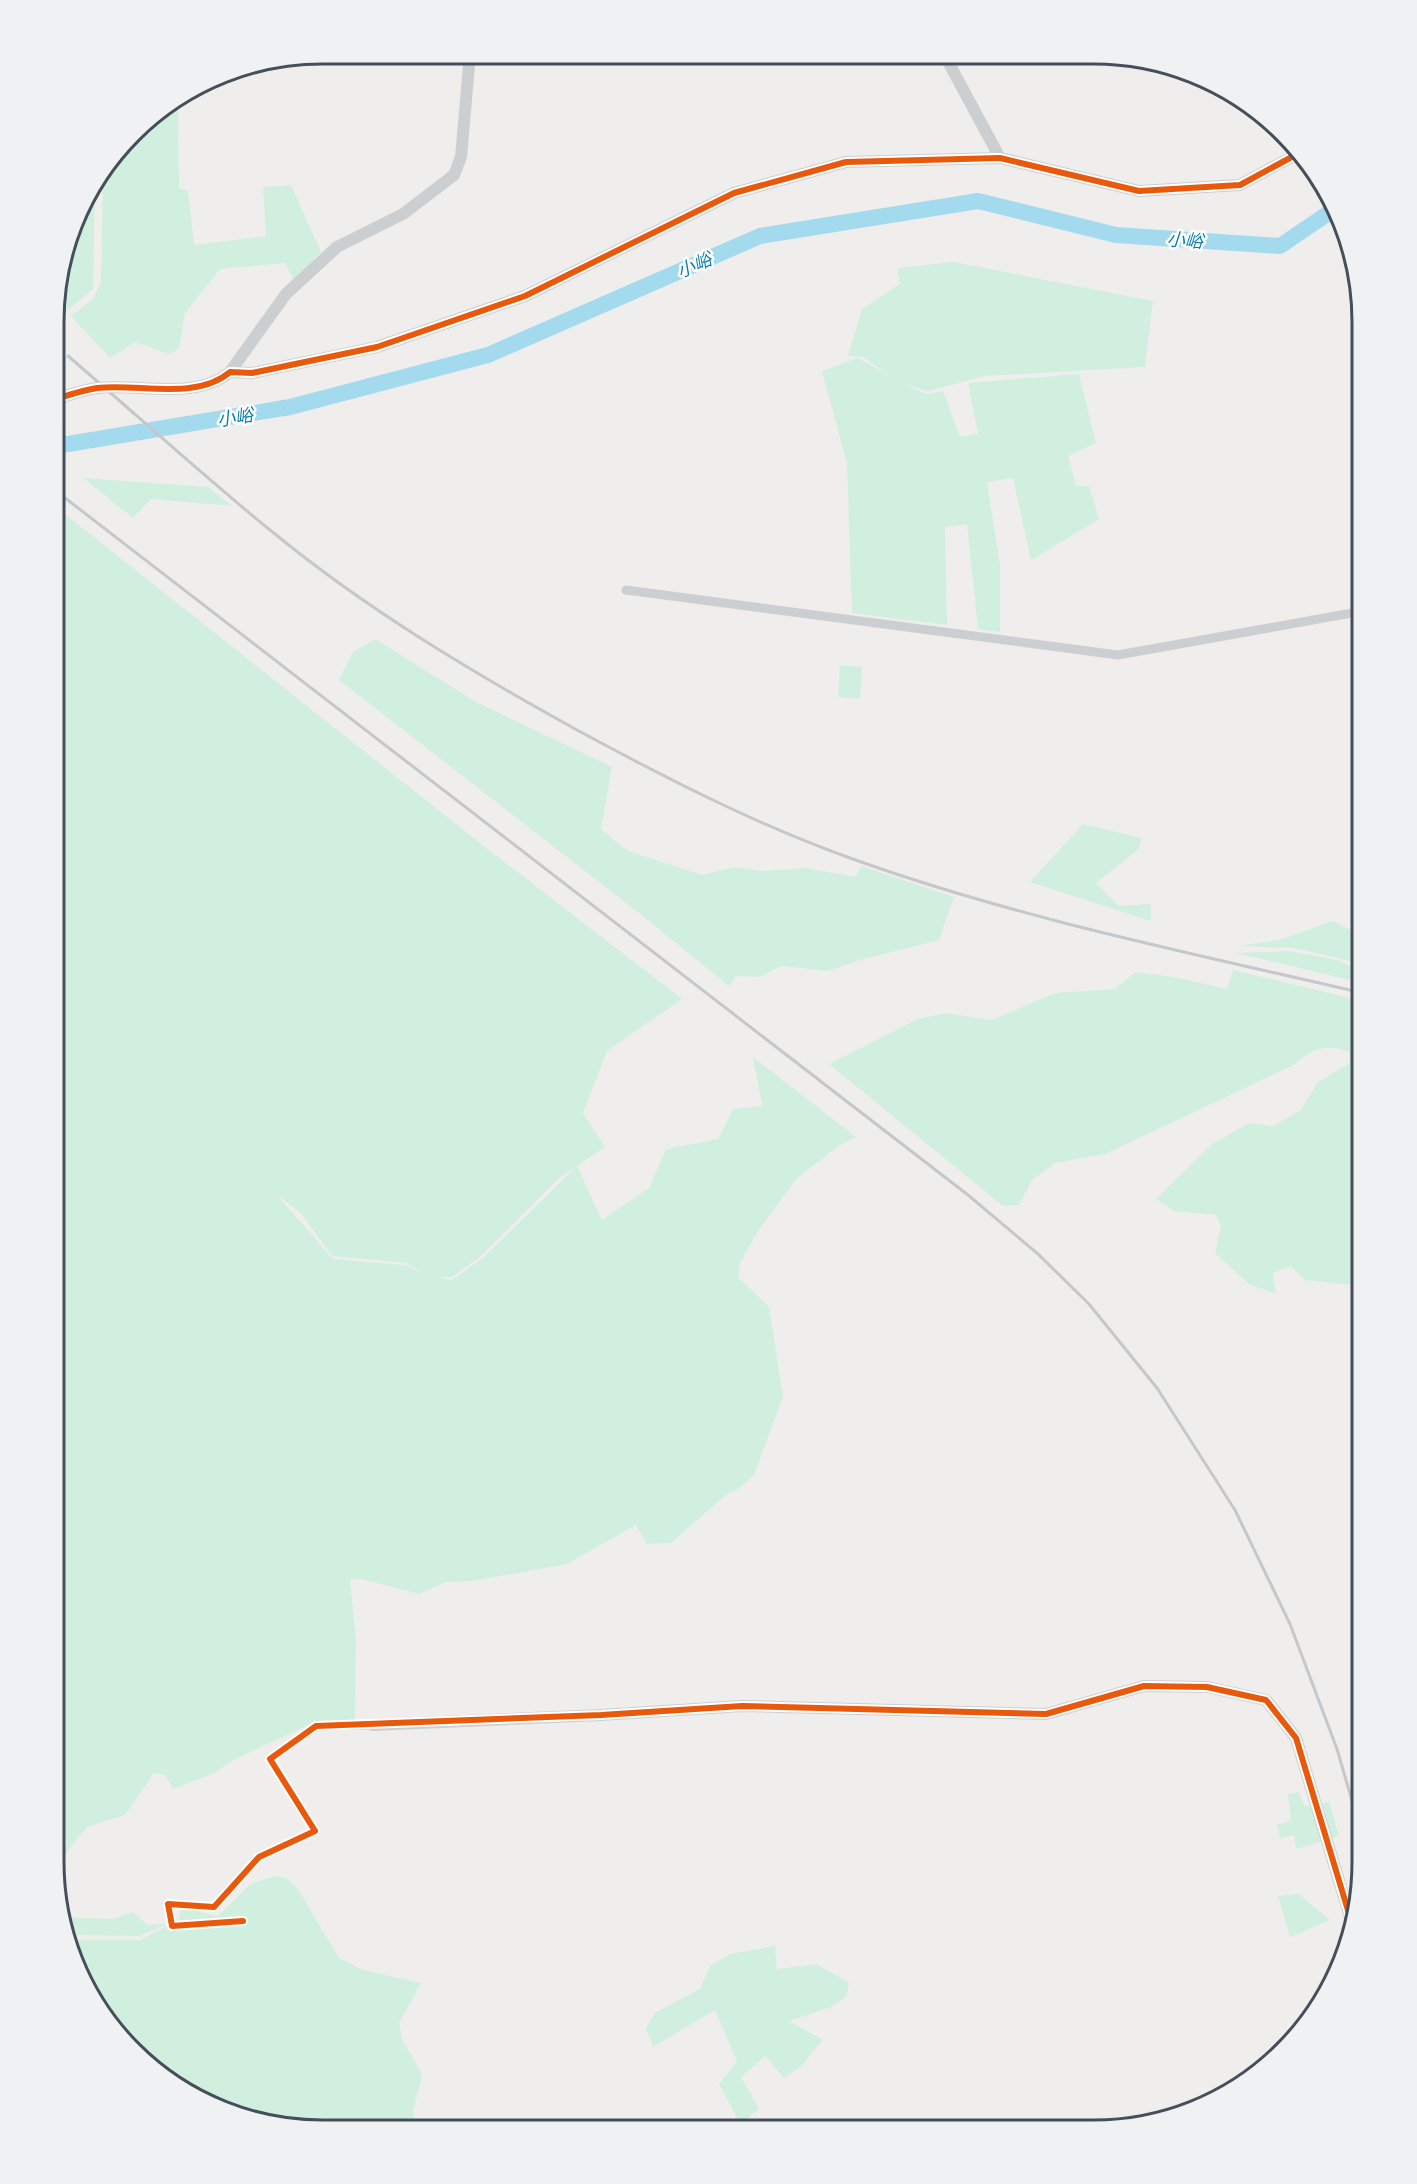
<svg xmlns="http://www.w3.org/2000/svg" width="1417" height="2184" viewBox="0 0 1417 2184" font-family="'PT Sans Narrow','Noto Sans SC',sans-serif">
  <rect width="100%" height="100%" fill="#efeeed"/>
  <path fill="#d1efde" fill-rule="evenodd" d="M 178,100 L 179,188 L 188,191 L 194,245 L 266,236 L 263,187 L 291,185 L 321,252 L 294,280 L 285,263 L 220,269 L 185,313 L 179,349 L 169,354 L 135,342 L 110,358 L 71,316 L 93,299 L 101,281 L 103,176 L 145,121 Z
    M 95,186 L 93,289 L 56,320 L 56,287 L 82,203 Z
    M 954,262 L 1153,301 L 1145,367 L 985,376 L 928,391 L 906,385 L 926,394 L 943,391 L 960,437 L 978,434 L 968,383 L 1079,374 L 1096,443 L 1068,456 L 1076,486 L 1089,486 L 1099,519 L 1031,560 L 1013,478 L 987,482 L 1000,564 L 1000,632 L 978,629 L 967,524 L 945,527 L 947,625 L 852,613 L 847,464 L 822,371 L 858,358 L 890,376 L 863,357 L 848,356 L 862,309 L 900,284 L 897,268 Z
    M 83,478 L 208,487 L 232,506 L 151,499 L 133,518 Z
    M 56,507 L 480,843 L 682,999 L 607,1051 L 583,1113 L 605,1147 L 577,1166 L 602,1220 L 649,1188 L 666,1149 L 718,1139 L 733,1109 L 762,1106 L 753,1057 L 856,1137 L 840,1145 L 797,1178 L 760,1228 L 740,1263 L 738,1277 L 769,1307 L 783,1397 L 754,1475 L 738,1489 L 727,1494 L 671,1543 L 647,1544 L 636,1525 L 567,1564 L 473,1581 L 446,1582 L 419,1594 L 362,1579 L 350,1580 L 356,1640 L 355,1721 L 308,1725 L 233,1760 L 215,1773 L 173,1789 L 165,1775 L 154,1773 L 125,1815 L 87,1827 L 68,1850 L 57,1878 L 54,1862 ZM 576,1167 L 483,1258 L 452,1280 L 439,1278 L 452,1277 L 481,1256 L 559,1178 ZM 277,1195 L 300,1212 L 332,1256 L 406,1263 L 423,1273 L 405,1265 L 333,1259 Z
    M 375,639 L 474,701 L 612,767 L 601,829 L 628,851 L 702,875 L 734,867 L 763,871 L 806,868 L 856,877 L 861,866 L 954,897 L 939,940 L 863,959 L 828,971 L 782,966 L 759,977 L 736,976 L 729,986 L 635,910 L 339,680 L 353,652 Z
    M 840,665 L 862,667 L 860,699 L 838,697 Z
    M 1083,824 L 1142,838 L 1139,849 L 1096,883 L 1119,906 L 1151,904 L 1151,921 L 1030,882 Z
    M 1333,921 L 1353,931 L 1363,933 L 1363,964 L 1294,948 L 1237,946 L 1279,940 Z
    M 1290,951 L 1337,960 L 1363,971 L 1363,983 L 1236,953 Z
    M 1233,970 L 1363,1001 L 1363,1193 L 1360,1195 L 1363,1274 L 1353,1285 L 1305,1280 L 1291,1266 L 1273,1273 L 1276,1294 L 1249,1284 L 1215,1253 L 1221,1226 L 1216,1215 L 1174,1211 L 1156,1199 L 1212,1144 L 1249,1123 L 1273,1126 L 1301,1110 L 1318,1082 L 1350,1063 L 1349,1052 C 1327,1043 1310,1049 1294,1065 L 1105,1154 L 1055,1163 L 1032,1180 L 1019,1205 L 1003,1206 L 829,1064 L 918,1019 L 946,1013 L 992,1020 L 1055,993 L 1114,989 L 1136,972 L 1174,977 L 1227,989 Z
    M 1299,1792 L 1304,1805 L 1314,1807 L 1329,1801 L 1339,1836 L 1296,1849 L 1294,1835 L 1280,1838 L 1277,1825 L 1291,1820 L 1288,1794 Z
    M 277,1876 L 286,1878 L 298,1889 L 339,1958 L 363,1970 L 421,1983 L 399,2023 L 402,2040 L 421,2072 L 421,2081 L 413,2110 L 417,2128 L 287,2128 L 220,2110 L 159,2075 L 110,2025 L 75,1965 L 70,1940 L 140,1940 L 179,1920 L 182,1901 L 200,1912 L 218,1916 L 252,1883 Z
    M 1299,1894 L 1330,1920 L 1290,1937 L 1278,1896 Z
    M 133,1912 L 147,1925 L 167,1924 L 139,1936 L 69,1935 L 65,1917 L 113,1919 Z
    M 775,1946 L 777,1969 L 816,1964 L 849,1983 L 846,1997 L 831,2007 L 789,2021 L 823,2040 L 800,2067 L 784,2078 L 765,2056 L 741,2077 L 759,2108 L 741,2125 L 719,2084 L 737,2061 L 715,2010 L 653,2047 L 646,2028 L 655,2013 L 700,1989 L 710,1966 L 730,1954 Z"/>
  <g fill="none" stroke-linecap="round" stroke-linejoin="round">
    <path stroke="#a3daee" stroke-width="16" d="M 56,446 L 290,407 L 488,355 L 760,236 L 978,201 L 1116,235 L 1280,246 L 1336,208"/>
    <path stroke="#cccfd1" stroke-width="9" d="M 626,590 L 1118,655 L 1363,611
      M 1360,1613 L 1363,1612
      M 243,1921 L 172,1926 L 168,1904 L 214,1907 L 259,1857 L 315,1831 L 270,1759 L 316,1726 L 373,1725"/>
    <path stroke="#cccfd1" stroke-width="12" d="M 945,56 L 1000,158
      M 230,372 L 286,294 L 337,247 L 403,214 L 454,175 L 461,157 L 470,54
      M 56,399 C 69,395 83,390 97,388 C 138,383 196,401 230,372 L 252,373 L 377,347 L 525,296 L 734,193 L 846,162 L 1000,158 L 1139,191 L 1240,185 L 1301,152
      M 373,1725 L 601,1715 L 742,1706 L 1046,1714 L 1144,1686 L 1207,1687 L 1266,1700 L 1296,1738 L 1353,1927"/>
    <path stroke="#c5c7c9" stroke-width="3" d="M 68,356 C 137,415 204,477 275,534 C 368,610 472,672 577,730 C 666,778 755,824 850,858 C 1016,918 1191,953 1363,993
      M 56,491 L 968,1195 L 1038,1254 L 1089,1304 L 1157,1388 L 1235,1510 L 1290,1624 L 1337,1749 L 1362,1835"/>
    <g stroke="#fff" stroke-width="10">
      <path id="cycleway" d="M 56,399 C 69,395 83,390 97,388 C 138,383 196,401 230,372 L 252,373 L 377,347 L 525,296 L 734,193 L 846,162 L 1000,158 L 1139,191 L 1240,185 L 1301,152
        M 243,1921 L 172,1926 L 168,1904 L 214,1907 L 259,1857 L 315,1831 L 270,1759 L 316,1726 L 601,1715 L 742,1706 L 1046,1714 L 1144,1686 L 1207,1687 L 1266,1700 L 1296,1738 L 1353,1927"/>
    </g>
    <use href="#cycleway" stroke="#e8590c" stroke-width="6"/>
  </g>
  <g text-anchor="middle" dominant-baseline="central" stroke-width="5" stroke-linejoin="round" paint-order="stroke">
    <g font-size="18" font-style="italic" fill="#077fac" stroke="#fff">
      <text transform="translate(1185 240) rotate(4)">小峪</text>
      <text transform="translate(694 265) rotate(-24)">小峪</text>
      <text transform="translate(235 417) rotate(-9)">小峪</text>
    </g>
  </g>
  <path d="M0 0H1417V2184H0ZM322 64H1094A258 258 0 0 1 1352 322V1862A258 258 0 0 1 1094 2120H322A258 258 0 0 1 64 1862V322A258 258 0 0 1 322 64Z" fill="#f0f1f2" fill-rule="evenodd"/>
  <path fill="none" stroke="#444f5b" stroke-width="3" d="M322 64H1094A258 258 0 0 1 1352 322V1862A258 258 0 0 1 1094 2120H322A258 258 0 0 1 64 1862V322A258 258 0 0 1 322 64Z"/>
</svg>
